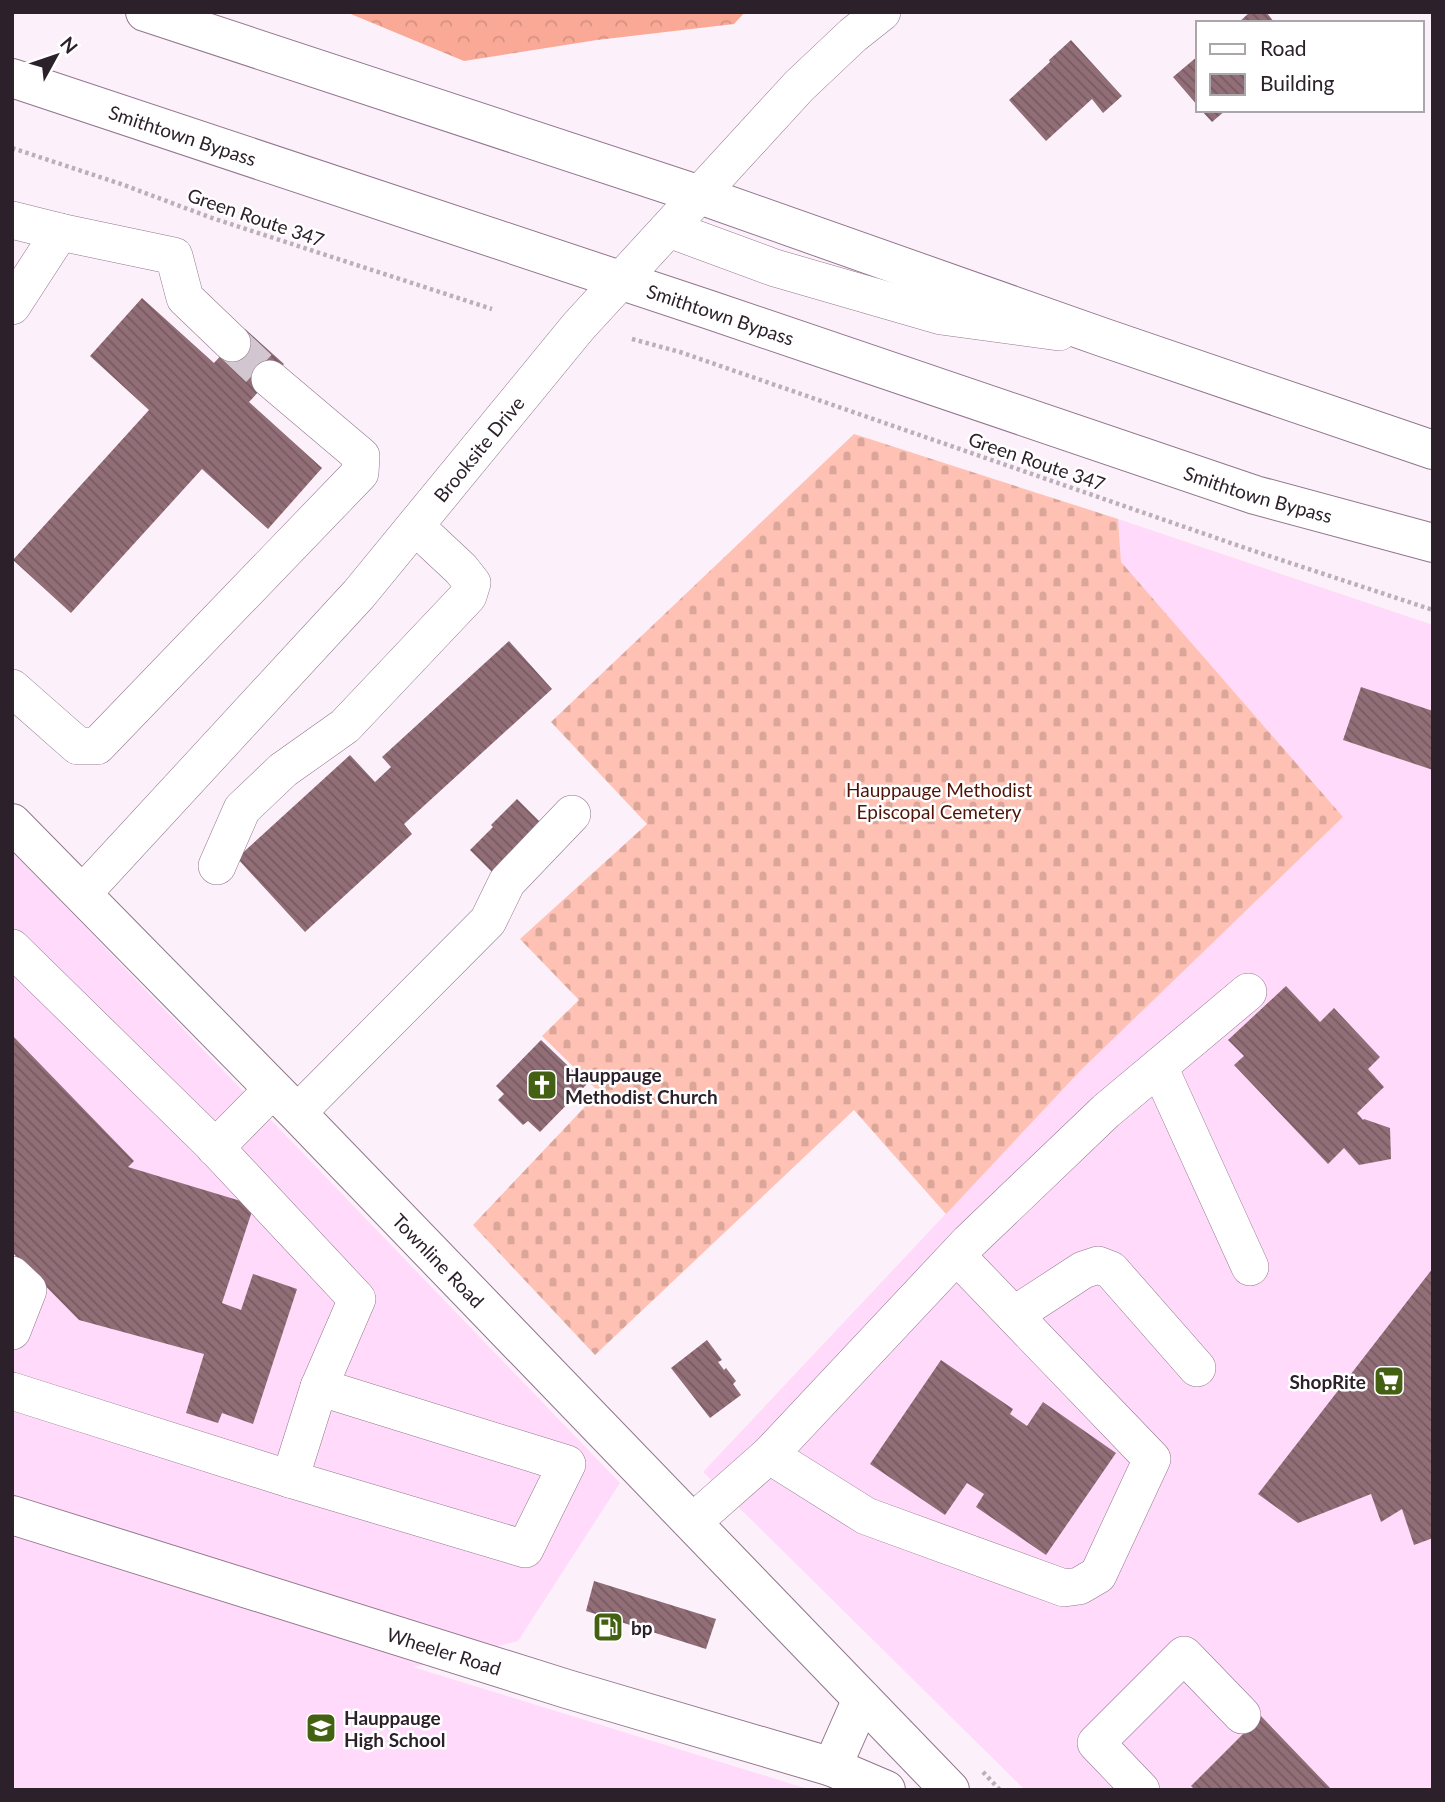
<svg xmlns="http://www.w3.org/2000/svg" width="1445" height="1802" viewBox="0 0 1445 1802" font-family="Lato,sans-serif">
  <defs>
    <pattern id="forest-crowns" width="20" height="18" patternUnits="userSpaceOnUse" patternTransform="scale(1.75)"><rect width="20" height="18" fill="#f9a996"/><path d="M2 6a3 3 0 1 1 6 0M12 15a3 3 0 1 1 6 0" fill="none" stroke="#d69181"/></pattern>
    <pattern id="cemetery-stones" width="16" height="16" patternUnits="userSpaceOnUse" patternTransform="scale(1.75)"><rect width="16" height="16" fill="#fec1b3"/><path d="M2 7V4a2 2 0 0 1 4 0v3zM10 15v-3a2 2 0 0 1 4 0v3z" fill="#daa69a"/></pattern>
    <pattern id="building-back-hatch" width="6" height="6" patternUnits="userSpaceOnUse" patternTransform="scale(1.75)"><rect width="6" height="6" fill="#926e77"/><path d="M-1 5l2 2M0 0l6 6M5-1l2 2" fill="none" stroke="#775a62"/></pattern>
  </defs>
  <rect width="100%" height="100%" fill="#fcf0fa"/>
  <path fill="#ffdafa" d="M 1118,519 L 1433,625 L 1433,1790 L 1025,1790 L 703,1472 L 1081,1070 L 1343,817 L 1121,562 Z
    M 12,851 L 620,1483 L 518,1641 L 413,1667 L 811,1790 L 12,1790 Z"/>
  <path fill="url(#forest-crowns)" d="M 346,12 L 745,12 L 734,24 L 597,40 L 464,61 Z"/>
  <path fill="url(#cemetery-stones)" d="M 854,434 L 1118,519 L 1121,562 L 1343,817 L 1081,1070 L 946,1214 L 854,1110 L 595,1355 L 473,1225 L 599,1092 L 542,1036 L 579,1000 L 520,939 L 647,824 L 551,722 Z"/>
  <path fill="url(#building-back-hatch)" d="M 1250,12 L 1266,12 L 1275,23 L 1238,23 Z
    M 1071,40 L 1122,96 L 1103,113 L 1092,99 L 1046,141 L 1009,100 L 1050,62 L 1049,60 Z
    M 1198,56 L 1198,106 L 1173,77 Z
    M 1201,110 L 1226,110 L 1212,122 Z
    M 142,298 L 214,363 L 245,329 L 284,364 L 249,402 L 322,468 L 268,529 L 202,469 L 71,613 L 13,560 L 149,410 L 90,356 Z
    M 509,641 L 552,689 L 404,824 L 412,834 L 305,932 L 237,858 L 350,755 L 375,782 L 391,767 L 382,757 Z
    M 1361,687 L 1433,711 L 1433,770 L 1343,740 Z
    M 517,799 L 543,825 L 494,874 L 470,850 L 493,827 L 491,825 Z
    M 1286,986 L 1320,1022 L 1334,1008 L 1380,1057 L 1368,1069 L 1384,1087 L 1357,1113 L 1363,1120 L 1364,1119 L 1390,1128 L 1391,1159 L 1359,1165 L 1344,1148 L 1328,1164 L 1234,1065 L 1244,1056 L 1228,1040 Z
    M 12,1035 L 134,1161 L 128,1167 L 254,1205 L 222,1303 L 241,1310 L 253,1274 L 297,1289 L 253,1424 L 222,1413 L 218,1423 L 186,1413 L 204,1354 L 79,1320 L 12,1252 Z
    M 541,1040 L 587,1084 L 540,1132 L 528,1121 L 523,1125 L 498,1100 L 504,1094 L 496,1086 Z
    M 1433,1268 L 1433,1538 L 1414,1545 L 1402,1509 L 1381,1522 L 1371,1494 L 1298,1523 L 1258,1494 Z
    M 707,1340 L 722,1360 L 718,1362 L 724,1370 L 726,1368 L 736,1381 L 733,1384 L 741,1395 L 710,1418 L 671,1368 Z
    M 941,1360 L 1013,1409 L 1010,1414 L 1027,1426 L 1043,1402 L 1116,1453 L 1046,1555 L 976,1507 L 984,1494 L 967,1483 L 945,1515 L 870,1464 Z
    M 594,1581 L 716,1619 L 706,1649 L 586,1611 Z
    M 1261,1716 L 1332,1790 L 1195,1790 L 1191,1786 Z"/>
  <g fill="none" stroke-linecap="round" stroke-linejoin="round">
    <path stroke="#d2c7d0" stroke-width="37" stroke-dasharray="37 18" stroke-linecap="butt" d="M 232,343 L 270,379"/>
    <g stroke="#91768d" stroke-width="38">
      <g id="minor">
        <path d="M 12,220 L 60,232 L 174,256 L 185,298 L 232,343"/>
        <path d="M 669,229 L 775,268 L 941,316 L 1059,332"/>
        <path d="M 12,306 L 60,232"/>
        <path d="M 12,688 L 78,746 L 97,746 L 360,473 L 361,456 L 270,379"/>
        <path d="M 217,866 L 242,809 L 283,770 L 345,726 L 468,596 L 472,583 L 461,569 L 415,526"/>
        <path id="s1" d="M 83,893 L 359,594 L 578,327 L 799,86 L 853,35 L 882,12"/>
        <path d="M 12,948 L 212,1144 L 357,1299 L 319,1387 L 567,1464 L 525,1549 L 290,1479 L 12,1391"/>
        <path d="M 1159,1067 L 1250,1267"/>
        <path d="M 297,1113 L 488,921 L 507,882 L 572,814"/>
        <path d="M 215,1148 L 273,1089"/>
        <path d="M 12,1275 L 28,1290 L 12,1331"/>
        <path d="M 1014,1315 L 1083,1270 L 1098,1265 L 1111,1270 L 1197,1368"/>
        <path d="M 769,1455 L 866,1516 L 1064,1588 L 1079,1586 L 1098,1575 L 1152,1459 L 957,1256"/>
        <path d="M 290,1479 L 319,1387"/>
        <path d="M 693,1522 L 769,1455 L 969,1242 L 1106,1111 L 1248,992"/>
        <path d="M 1141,1790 L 1096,1743 L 1184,1655 L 1242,1715"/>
      </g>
    </g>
    <g stroke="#91768d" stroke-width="40">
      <g id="major">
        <path id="s2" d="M 12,823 L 297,1113 L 950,1790"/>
        <path id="s3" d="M 12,1515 L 567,1689 L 832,1767 L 886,1790"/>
        <path d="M 832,1767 L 862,1699"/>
      </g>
    </g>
    <g stroke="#91768d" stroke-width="40">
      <g id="highway">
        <path d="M 145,12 L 700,195 L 1102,337 L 1433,450"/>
        <path id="s4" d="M 12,78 L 710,310 L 1255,495 L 1433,543"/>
      </g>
    </g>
    <path stroke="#bbafb9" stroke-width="4.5" stroke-dasharray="3.5 3.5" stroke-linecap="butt" d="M 12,148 L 121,184 L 212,218 L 492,309
      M 632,339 L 680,352 L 1251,550 L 1433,610
      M 983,1772 L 1000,1790"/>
    <use href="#minor" stroke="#fff" stroke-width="37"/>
    <use href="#major" stroke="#fff" stroke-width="38"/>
    <use href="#highway" stroke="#fff" stroke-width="38"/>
  </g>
  <defs>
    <g id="church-square" transform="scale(1.575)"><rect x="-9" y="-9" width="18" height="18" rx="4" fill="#446113" stroke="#fff"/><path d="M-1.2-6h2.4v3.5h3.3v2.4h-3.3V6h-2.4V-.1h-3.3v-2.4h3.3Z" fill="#fff"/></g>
    <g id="supermarket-square" transform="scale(1.575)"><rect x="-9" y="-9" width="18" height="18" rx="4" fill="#446113" stroke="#fff"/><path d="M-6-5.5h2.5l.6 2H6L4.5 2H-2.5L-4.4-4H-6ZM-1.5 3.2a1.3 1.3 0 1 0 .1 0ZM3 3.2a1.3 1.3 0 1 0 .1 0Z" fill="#fff"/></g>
    <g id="fuel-square" transform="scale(1.575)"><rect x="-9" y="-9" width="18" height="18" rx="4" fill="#446113" stroke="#fff"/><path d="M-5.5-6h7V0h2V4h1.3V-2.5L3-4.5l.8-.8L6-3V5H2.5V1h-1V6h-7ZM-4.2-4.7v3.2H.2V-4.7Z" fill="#fff"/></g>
    <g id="school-square" transform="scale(1.575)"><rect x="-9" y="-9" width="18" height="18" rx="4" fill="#446113" stroke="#fff"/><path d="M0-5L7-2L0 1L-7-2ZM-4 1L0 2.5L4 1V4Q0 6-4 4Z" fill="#fff"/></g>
  </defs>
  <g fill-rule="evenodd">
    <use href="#church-square" x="542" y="1085"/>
    <use href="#supermarket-square" x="1389" y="1381"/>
    <use href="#fuel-square" x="608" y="1627"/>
    <use href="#school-square" x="321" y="1728"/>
  </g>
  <g text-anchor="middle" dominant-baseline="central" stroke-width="5" stroke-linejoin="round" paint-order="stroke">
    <g font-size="19" fill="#2c212a" stroke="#fff">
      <text stroke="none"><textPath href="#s4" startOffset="180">Smithtown Bypass</textPath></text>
      <text transform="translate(256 217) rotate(19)">Green Route 347</text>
      <text stroke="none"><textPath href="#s4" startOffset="747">Smithtown Bypass</textPath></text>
      <text stroke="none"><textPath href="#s1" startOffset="595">Brooksite Drive</textPath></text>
      <text transform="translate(1037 461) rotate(19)">Green Route 347</text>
      <text stroke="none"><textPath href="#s4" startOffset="1314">Smithtown Bypass</textPath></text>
      <text stroke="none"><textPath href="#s2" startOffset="611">Townline Road</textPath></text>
      <text stroke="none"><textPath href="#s3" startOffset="453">Wheeler Road</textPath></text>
    </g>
    <g font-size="19" fill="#4f1306" stroke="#fff">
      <text x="939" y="789">Hauppauge Methodist<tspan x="939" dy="22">Episcopal Cemetery</tspan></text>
    </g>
    <g font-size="19" font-weight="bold" fill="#2c212a" stroke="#fff" text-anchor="start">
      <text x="565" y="1074">Hauppauge<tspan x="565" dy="22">Methodist Church</tspan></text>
      <text x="1366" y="1381" text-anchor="end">ShopRite</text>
      <text x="631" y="1627">bp</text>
      <text x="344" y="1717">Hauppauge<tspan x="344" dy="22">High School</tspan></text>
    </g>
  </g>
  <rect width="1445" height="1802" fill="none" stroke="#2c212a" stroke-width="28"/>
  <rect x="1196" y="21" width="228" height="91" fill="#ffffff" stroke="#aba6aa" stroke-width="2"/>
  <rect x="1210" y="44" width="35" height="10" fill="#ffffff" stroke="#aba6aa" stroke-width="2"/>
  <text x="1260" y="56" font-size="21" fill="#2c212a">Road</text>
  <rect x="1210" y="74" width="35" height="21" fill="url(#building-back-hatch)" stroke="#aba6aa" stroke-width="2"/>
  <text x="1260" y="91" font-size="21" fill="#2c212a">Building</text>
  <g transform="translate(56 56) rotate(50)" stroke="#ffffff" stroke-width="5" paint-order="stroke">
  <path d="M0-5L12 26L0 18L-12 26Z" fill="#2c212a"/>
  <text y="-10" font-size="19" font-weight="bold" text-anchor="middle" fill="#2c212a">N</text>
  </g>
</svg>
